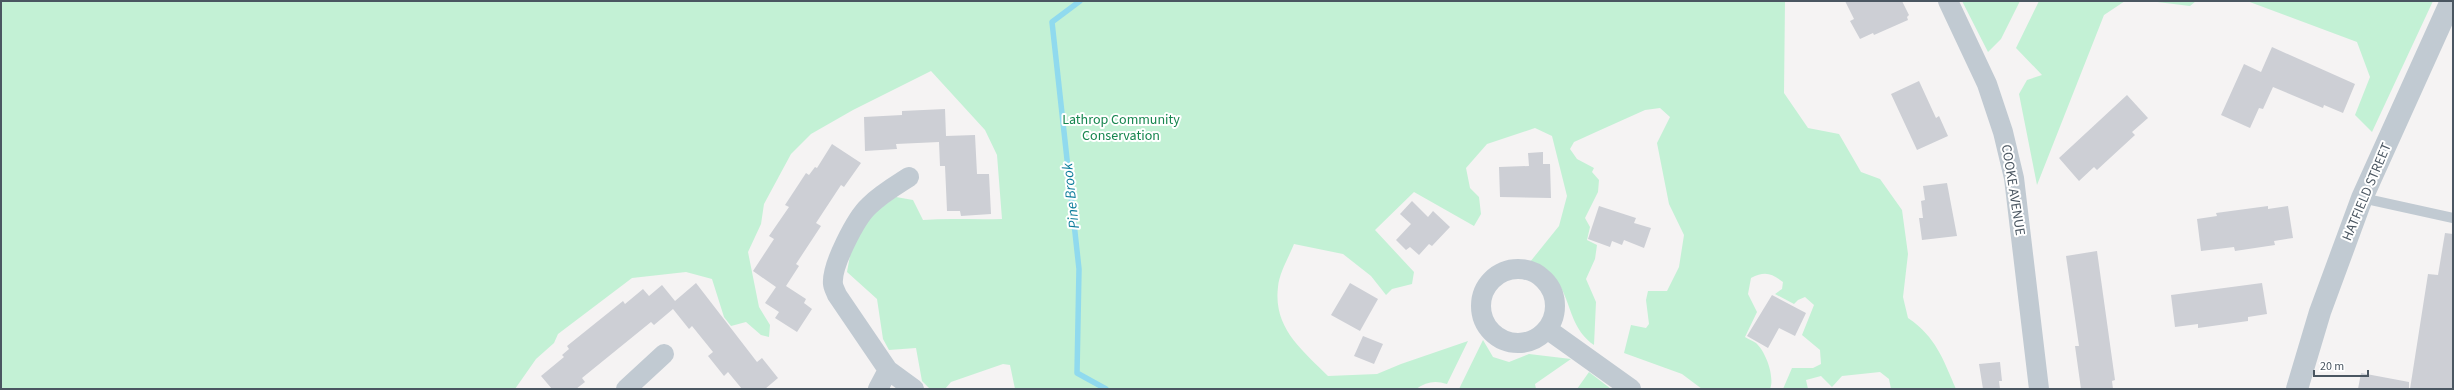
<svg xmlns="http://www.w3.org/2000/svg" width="2454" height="390" viewBox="0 0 2454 390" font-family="'Source Sans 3',sans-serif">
  <rect width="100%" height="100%" fill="#f5f3f3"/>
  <path fill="#c3f1d5" d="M 1,1 L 1785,1 L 1784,93 L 1808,128 L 1839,134 L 1861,172 L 1880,179 L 1902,210 L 1908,254 L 1903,297 L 1908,318 C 1936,337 1943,359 1956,389 L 1891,389 L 1889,379 L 1880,372 L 1842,376 L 1832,387 L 1821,376 L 1806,380 L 1808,389 L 1783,389 L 1792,368 L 1813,368 L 1821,364 L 1820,350 L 1802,335 L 1814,305 L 1805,297 L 1798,300 L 1794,304 L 1775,294 L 1782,289 L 1783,282 C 1771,273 1765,271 1751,278 L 1748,294 L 1757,312 L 1745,337 C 1748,339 1753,341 1756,343 C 1766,352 1775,377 1770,389 L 1702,389 L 1682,374 L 1624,353 L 1631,325 L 1646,328 L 1649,324 L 1646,300 L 1648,291 L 1667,291 L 1679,267 L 1684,235 L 1669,204 L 1657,143 L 1670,117 L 1660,108 L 1645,110 L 1596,132 L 1574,142 L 1570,149 L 1577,159 L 1594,168 L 1592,172 L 1599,180 L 1598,192 L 1585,218 L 1590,227 L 1587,240 L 1597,245 L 1595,259 L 1586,279 L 1596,302 L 1594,345 C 1560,321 1578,281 1530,262 L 1559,226 L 1567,196 L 1552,136 L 1535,128 L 1487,144 L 1466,168 L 1470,188 L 1479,197 L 1481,214 L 1474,226 L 1414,192 L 1375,230 L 1414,272 L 1412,284 L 1392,289 L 1386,295 L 1371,276 L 1343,254 L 1294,244 C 1289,257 1279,273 1278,287 C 1273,328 1302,350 1328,376 L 1377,374 L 1401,364 L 1468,341 L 1447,384 C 1435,380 1426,382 1416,389 L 1015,389 L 1010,365 L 1003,364 L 951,382 L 945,389 L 930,389 L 922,381 L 916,348 L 889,350 L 883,339 L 877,299 L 847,272 L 851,250 L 869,216 L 896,197 L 913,200 L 923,220 C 949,218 975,220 1002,219 L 997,155 L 985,130 L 931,71 L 853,110 L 811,134 L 791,154 L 764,204 L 761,224 L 748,252 L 759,307 L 770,325 L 769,337 L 761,335 L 746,322 L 731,326 L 724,317 L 712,279 L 686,272 L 632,278 L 558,334 L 554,343 L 536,359 L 515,389 L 1,389 Z
    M 1962,1 L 2020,1 L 2001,39 L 1988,52 Z
    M 2039,1 L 2125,1 L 2104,15 L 2037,185 L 2019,94 L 2027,80 L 2042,75 L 2016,48 Z
    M 2149,1 L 2196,1 L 2190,6 Z
    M 2247,1 L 2433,1 L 2372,132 L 2355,115 L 2370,77 L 2357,42 Z
    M 1483,340 L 1493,357 L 1509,362 L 1529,354 L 1571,359 L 1535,384 L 1536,389 L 1459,389 Z
    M 1589,372 L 1611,389 L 1577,389 Z"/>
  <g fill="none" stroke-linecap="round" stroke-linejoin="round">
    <path stroke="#90daee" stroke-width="5.5" d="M 1080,1 L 1052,22 L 1079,269 L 1077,373 L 1106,389"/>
  </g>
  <path fill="#cdcfd5" d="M 1845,1 L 1902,1 L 1909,15 L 1907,17 L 1908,20 L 1874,35 L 1873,33 L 1860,39 L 1850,21 L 1854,19 Z
    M 2272,47 L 2355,84 L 2343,113 L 2324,105 L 2323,108 L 2273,87 L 2263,109 L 2259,108 L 2250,128 L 2221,115 L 2244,64 L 2261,72 Z
    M 1919,81 L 1936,118 L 1939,116 L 1948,136 L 1917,150 L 1891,94 Z
    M 2127,95 L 2148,118 L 2132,132 L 2135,135 L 2097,170 L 2094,167 L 2079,181 L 2059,158 Z
    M 945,109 L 946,136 L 975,135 L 977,174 L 989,174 L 991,214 L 961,216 L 960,211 L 947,211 L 945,166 L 940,166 L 939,142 L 896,144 L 897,149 L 865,151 L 864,117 L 902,115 L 902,111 Z
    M 832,144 L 861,163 L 844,187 L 841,185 L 816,223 L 821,226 L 796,264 L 799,266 L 786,286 L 806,299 L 804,303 L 812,309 L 797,332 L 775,318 L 779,312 L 765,303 L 776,287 L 753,271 L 774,239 L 769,236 L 789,207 L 785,205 L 806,173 L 809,175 L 815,167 L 817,168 Z
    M 1543,152 L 1543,164 L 1550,164 L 1551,198 L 1500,197 L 1499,167 L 1529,166 L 1528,153 Z
    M 1947,183 L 1957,236 L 1922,240 L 1919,218 L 1923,218 L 1921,201 L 1925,200 L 1923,186 Z
    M 1412,201 L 1428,217 L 1433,211 L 1450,227 L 1432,246 L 1429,244 L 1419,255 L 1410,247 L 1406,250 L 1396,240 L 1411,224 L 1400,214 Z
    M 1599,206 L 1636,218 L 1634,223 L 1651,228 L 1644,248 L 1624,240 L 1622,245 L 1612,241 L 1610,247 L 1588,239 Z
    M 2268,206 L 2268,209 L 2288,206 L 2293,238 L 2274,241 L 2275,245 L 2235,251 L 2234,247 L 2201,251 L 2197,219 L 2217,216 L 2216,213 Z
    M 2445,233 L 2453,234 L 2453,389 L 2410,389 L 2428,274 L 2438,275 Z
    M 2097,251 L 2115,380 L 2112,381 L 2113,389 L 2081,389 L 2075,346 L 2079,346 L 2066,256 Z
    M 696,283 L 757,362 L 762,358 L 778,378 L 765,389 L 742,389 L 728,372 L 724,376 L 708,356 L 713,352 L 692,326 L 689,329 L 673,309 L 654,325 L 651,322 L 582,378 L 585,382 L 576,389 L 552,389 L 541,376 L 564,357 L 562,355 L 569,349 L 567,346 L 623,301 L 625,304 L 643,289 L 649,296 L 662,285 L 675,301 Z
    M 1350,283 L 1378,299 L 1360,331 L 1331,315 Z
    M 2262,283 L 2267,314 L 2248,317 L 2248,321 L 2198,328 L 2198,324 L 2175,327 L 2171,295 Z
    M 1772,295 L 1806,313 L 1795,336 L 1779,328 L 1768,348 L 1747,336 Z
    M 1363,336 L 1383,344 L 1374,364 L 1354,356 Z
    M 2000,362 L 2002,381 L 1999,381 L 2000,389 L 1983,389 L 1979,364 Z
    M 2361,373 L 2409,382 L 2409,389 L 2358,389 Z"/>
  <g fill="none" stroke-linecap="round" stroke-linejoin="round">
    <path stroke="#c1cad2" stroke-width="10" d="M 2362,198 L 2453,218"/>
    <path stroke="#c1cad2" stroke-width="20" d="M 1948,1 L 1987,84 L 2003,132 L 2014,178 L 2039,389
      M 909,177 C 895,186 881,194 869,206 C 856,218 831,266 833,284 C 833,287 836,292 837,295 L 888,370 L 914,389
      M1481 306a37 37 0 1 1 74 0a37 37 0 1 1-74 0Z
      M 1547,329 L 1631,389
      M 626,389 L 664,354
      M 878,389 L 888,370"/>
    <path stroke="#c1cad2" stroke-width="22" d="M 2297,389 L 2320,312 L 2362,198 L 2451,1"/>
  </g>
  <g text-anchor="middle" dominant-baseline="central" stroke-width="4" stroke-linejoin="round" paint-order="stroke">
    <g font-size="14" fill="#17864f" stroke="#fff">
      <text x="1121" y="120">Lathrop Community<tspan x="1121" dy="16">Conservation</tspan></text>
    </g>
    <g font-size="14" fill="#4a5661" stroke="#fff">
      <text transform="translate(2013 190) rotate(81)">COOKE AVENUE</text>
      <text transform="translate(2367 192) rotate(-67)">HATFIELD STREET</text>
    </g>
    <g font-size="15" font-style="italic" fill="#0c7c9b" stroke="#fff">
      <text transform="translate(1071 196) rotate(-96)">Pine Brook</text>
    </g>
  </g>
  <rect width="2454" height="390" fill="none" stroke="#4a5661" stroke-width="4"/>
  <path d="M2314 370v6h54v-6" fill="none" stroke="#4a5661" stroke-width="2"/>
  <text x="2320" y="370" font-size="12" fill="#4a5661" stroke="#ffffff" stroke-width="3" paint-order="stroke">20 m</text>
</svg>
